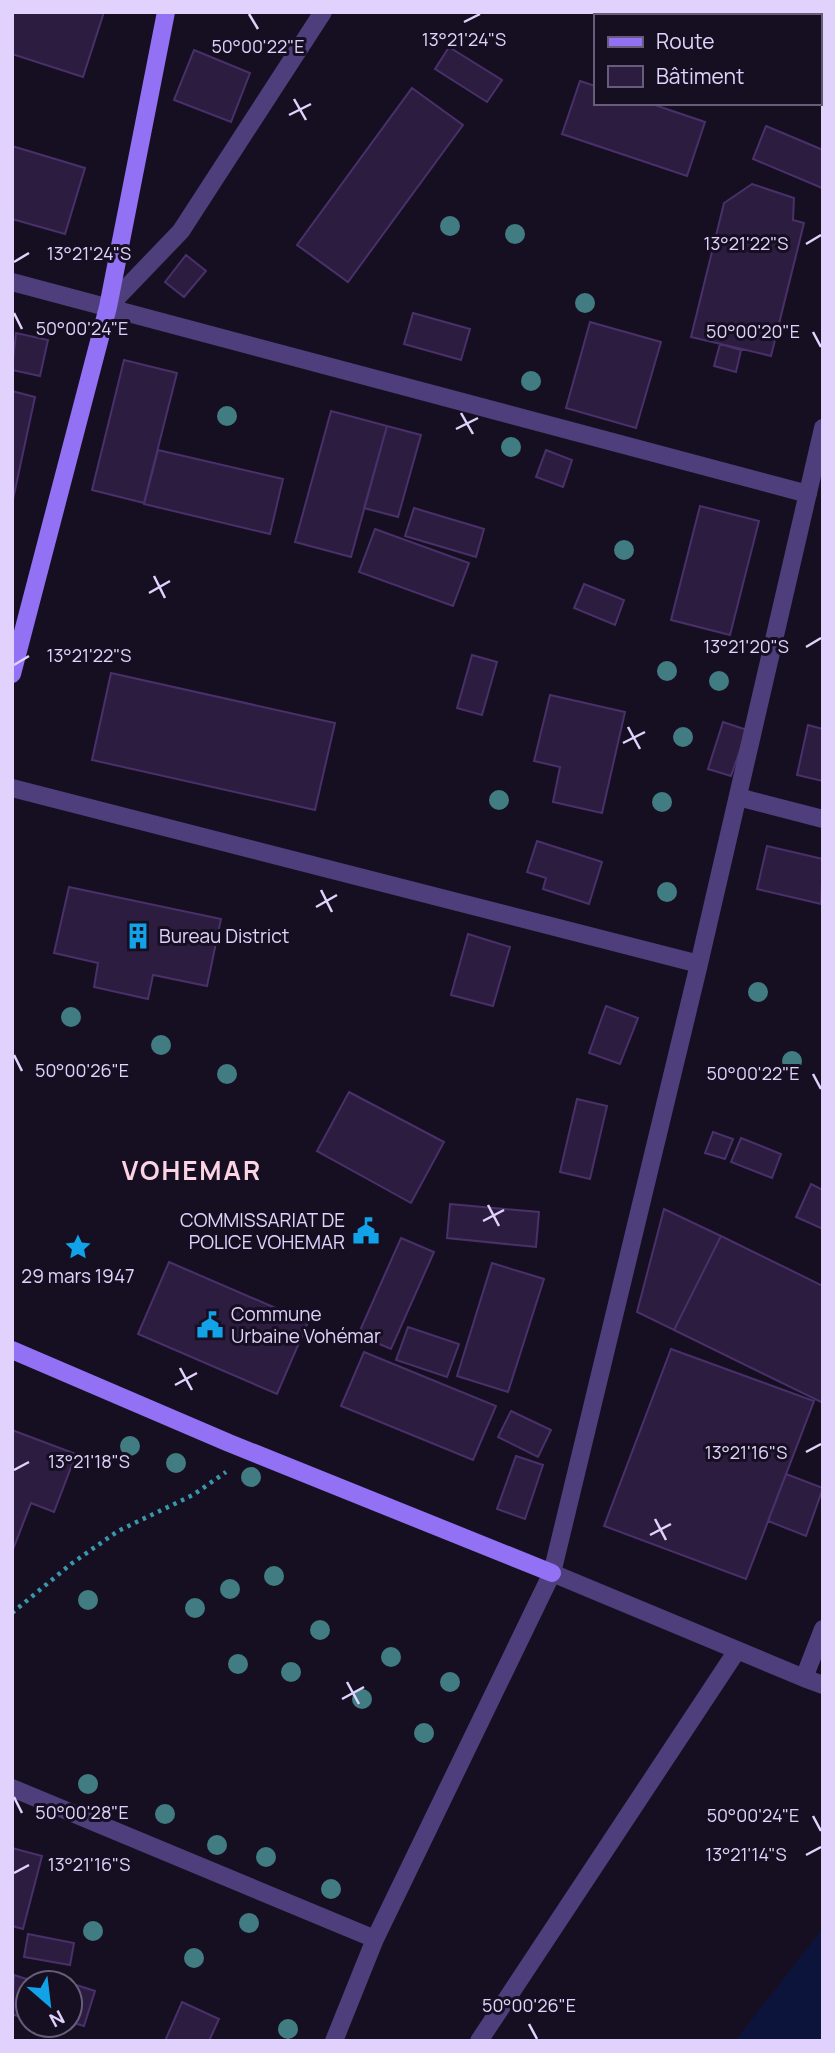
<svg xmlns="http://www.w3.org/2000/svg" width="835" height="2053" viewBox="0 0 835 2053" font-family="Manrope,sans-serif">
  <rect width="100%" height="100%" fill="#160f21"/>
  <path fill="#0d143c" d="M 823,1928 L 823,2041 L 735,2041 Z"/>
  <path fill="#2c1d40" stroke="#49306a" stroke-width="2" d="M 12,12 L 104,12 L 83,77 L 12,54 Z
    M 449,47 L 502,80 L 487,102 L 435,69 Z
    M 194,50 L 250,73 L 231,122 L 174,100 Z
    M 580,81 L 595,86 L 595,103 L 649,103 L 705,122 L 687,176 L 562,134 Z
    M 412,88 L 463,125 L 348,282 L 297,245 Z
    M 766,126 L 823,150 L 822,188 L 753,159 Z
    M 12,146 L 85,168 L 65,234 L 12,219 Z
    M 752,184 L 794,198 L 793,220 L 804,223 L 771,356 L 691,337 L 724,203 Z
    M 186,255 L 206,271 L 184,297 L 165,282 Z
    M 413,313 L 470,329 L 461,360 L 404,344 Z
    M 590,322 L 661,342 L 636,428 L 566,408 Z
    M 16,333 L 48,340 L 40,376 L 12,370 Z
    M 720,344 L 741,350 L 736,372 L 714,366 Z
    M 124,360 L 177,373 L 144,503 L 92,490 Z
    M 12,391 L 35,397 L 12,504 Z
    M 331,411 L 387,426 L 351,557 L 295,542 Z
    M 387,426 L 421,435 L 398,517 L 364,508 Z
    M 158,450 L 283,479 L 270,534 L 144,504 Z
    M 546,450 L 572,460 L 563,487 L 536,477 Z
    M 700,506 L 759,521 L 730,635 L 671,620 Z
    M 414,508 L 484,529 L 476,557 L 405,536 Z
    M 375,529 L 469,563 L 453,606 L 359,572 Z
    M 584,584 L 624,600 L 615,625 L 574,608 Z
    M 472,655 L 497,662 L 482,715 L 457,708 Z
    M 111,673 L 335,723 L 315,810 L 92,760 Z
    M 550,695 L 625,712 L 602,813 L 553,802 L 560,767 L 534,761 Z
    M 723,722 L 747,730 L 731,776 L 708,769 Z
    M 808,725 L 823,729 L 823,781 L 797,775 Z
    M 537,841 L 602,862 L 589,904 L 543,889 L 546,878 L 527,872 Z
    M 767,846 L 823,859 L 821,904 L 757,889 Z
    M 69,887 L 221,919 L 207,986 L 153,975 L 148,999 L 94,987 L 98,963 L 54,953 Z
    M 468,934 L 510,947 L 493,1006 L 451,995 Z
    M 606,1006 L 638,1018 L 620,1064 L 589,1053 Z
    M 349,1092 L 444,1142 L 411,1203 L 317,1151 Z
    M 577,1099 L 607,1106 L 590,1179 L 560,1172 Z
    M 713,1132 L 733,1139 L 725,1159 L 705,1153 Z
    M 741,1138 L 781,1154 L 772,1178 L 731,1162 Z
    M 811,1184 L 823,1190 L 823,1229 L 796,1217 Z
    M 450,1204 L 539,1212 L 536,1247 L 447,1238 Z
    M 664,1209 L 721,1236 L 674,1330 L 637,1312 Z
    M 721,1236 L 823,1286 L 823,1403 L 674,1330 Z
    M 401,1238 L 434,1252 L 391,1349 L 358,1335 Z
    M 169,1262 L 308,1322 L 277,1394 L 138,1334 Z
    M 492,1263 L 544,1279 L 508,1392 L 457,1376 Z
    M 408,1327 L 459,1344 L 447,1377 L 396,1360 Z
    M 671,1349 L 814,1401 L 746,1579 L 604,1526 Z
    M 364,1352 L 496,1406 L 473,1460 L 341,1406 Z
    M 511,1411 L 551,1430 L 538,1457 L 498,1437 Z
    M 12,1430 L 76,1454 L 54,1512 L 31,1503 L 12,1552 Z
    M 516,1456 L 543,1465 L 525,1519 L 497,1509 Z
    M 786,1474 L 823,1488 L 806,1536 L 768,1521 Z
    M 12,1848 L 42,1856 L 23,1929 L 12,1926 Z
    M 28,1934 L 74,1943 L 70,1965 L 24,1957 Z
    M 14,1975 L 39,1983 L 28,1983 L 26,2019 L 12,2014 Z
    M 70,1983 L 95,1991 L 84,2026 L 70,2022 Z
    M 182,2002 L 219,2019 L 209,2041 L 165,2041 Z"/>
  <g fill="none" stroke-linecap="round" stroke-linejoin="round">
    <path stroke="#3897aa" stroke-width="4.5" stroke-dasharray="3.5 5" stroke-linecap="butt" d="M 12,1613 L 71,1564 L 118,1531 L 193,1495 L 226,1472"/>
    <path stroke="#4e3e7c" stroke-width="18" d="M 738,797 L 823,819
      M 552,1573 L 804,1678 L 823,1629
      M 804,1678 L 823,1685
      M 479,2041 L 736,1652"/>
    <path stroke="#4e3e7c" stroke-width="18" d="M 12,282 L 808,494
      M 108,307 L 181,231 L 323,12
      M 12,788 L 699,964
      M 12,1788 L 375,1939
      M 334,2041 L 375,1939 L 552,1573 L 699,964 L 823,428"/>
    <path stroke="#9271f4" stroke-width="18" d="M 12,674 L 108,307 L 166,12
      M 12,1350 L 229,1443 L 552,1573"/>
  </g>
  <g fill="#417c83">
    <circle cx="450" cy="226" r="10"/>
    <circle cx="515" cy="234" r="10"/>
    <circle cx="585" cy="303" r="10"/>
    <circle cx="531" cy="381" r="10"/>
    <circle cx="227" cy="416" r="10"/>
    <circle cx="511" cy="447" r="10"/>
    <circle cx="624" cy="550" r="10"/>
    <circle cx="667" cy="671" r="10"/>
    <circle cx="719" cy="681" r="10"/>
    <circle cx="683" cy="737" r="10"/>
    <circle cx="499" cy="800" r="10"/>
    <circle cx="662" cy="802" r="10"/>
    <circle cx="667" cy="892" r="10"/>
    <circle cx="758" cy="992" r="10"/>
    <circle cx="71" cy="1017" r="10"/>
    <circle cx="161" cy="1045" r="10"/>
    <circle cx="792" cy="1061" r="10"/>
    <circle cx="227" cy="1074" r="10"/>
    <circle cx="130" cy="1446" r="10"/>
    <circle cx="176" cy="1463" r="10"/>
    <circle cx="251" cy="1477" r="10"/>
    <circle cx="274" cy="1576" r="10"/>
    <circle cx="230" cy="1589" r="10"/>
    <circle cx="88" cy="1600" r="10"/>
    <circle cx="195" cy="1608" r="10"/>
    <circle cx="320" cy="1630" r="10"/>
    <circle cx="391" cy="1657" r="10"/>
    <circle cx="238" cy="1664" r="10"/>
    <circle cx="291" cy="1672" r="10"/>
    <circle cx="450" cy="1682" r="10"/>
    <circle cx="362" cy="1699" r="10"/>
    <circle cx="424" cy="1733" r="10"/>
    <circle cx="88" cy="1784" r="10"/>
    <circle cx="165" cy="1814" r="10"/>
    <circle cx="217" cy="1845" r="10"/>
    <circle cx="266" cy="1857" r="10"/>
    <circle cx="331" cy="1889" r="10"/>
    <circle cx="249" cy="1923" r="10"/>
    <circle cx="93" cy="1931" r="10"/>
    <circle cx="194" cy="1958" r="10"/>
    <circle cx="288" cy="2029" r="10"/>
  </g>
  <path fill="none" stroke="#e0d2fc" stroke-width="2.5" d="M 249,14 L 258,29M 464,22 L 480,14M 294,99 L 306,120M 289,115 L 311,104M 806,244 L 821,235M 14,262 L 29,253M 14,313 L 22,329M 813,332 L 821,347M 461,413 L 473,434M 456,429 L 478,418M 154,576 L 165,598M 149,593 L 170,581M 806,647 L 821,638M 14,665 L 29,656M 628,727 L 640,749M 623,743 L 645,732M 321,890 L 332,912M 316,907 L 337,895M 14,1055 L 22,1071M 813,1074 L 821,1089M 488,1205 L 499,1226M 483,1221 L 504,1210M 180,1368 L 192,1390M 175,1385 L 197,1373M 806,1452 L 821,1444M 14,1470 L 29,1462M 655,1519 L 666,1540M 650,1535 L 671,1524M 347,1682 L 359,1704M 342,1699 L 364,1687M 14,1797 L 22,1813M 813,1816 L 821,1831M 806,1855 L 821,1847M 14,1873 L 29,1865M 529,2024 L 537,2039"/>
  <defs>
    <g id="building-bare" transform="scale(2.1)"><path d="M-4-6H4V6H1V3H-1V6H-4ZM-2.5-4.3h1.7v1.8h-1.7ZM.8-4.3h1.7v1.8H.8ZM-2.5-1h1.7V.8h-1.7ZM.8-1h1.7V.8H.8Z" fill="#12a2e8" stroke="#160f21" stroke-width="2.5" paint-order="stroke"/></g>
    <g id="civic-bare" transform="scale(2.1)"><path d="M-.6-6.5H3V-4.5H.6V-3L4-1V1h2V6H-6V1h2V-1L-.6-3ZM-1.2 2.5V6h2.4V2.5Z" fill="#12a2e8" stroke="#160f21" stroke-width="2.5" paint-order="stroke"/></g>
    <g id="sight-bare" transform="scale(2.1)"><path d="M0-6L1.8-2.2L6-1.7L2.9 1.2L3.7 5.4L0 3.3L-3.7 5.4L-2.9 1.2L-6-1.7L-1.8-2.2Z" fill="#12a2e8" stroke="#160f21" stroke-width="2.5" paint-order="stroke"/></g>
  </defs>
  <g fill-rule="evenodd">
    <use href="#building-bare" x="138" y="936"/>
    <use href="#civic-bare" x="366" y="1231"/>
    <use href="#sight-bare" x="78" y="1247"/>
    <use href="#civic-bare" x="210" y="1325"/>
  </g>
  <g text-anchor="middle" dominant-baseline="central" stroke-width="6" stroke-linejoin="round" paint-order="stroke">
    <g font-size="19" fill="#e0d2fc" stroke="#160f21" text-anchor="start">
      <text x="159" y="936">Bureau District</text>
      <text x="345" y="1220" text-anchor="end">COMMISSARIAT DE<tspan x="345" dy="22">POLICE VOHEMAR</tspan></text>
      <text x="78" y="1276" text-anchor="middle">29 mars 1947</text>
      <text x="231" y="1314">Commune<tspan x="231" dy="22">Urbaine Vohémar</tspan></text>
    </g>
    <g font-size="26" font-weight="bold" letter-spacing="2" fill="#fcd4e4" stroke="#160f21">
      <text x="192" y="1170">VOHEMAR</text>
    </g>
  </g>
  <g font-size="18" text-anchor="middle" fill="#e0d2fc" stroke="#160f21" stroke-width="6" stroke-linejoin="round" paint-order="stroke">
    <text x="464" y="46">13°21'24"S</text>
    <text x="258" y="53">50°00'22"E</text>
    <text x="746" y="250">13°21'22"S</text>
    <text x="89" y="260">13°21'24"S</text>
    <text x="82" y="335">50°00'24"E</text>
    <text x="753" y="338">50°00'20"E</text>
    <text x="746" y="653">13°21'20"S</text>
    <text x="89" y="662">13°21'22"S</text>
    <text x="82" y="1077">50°00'26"E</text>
    <text x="753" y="1080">50°00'22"E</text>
    <text x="746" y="1459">13°21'16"S</text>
    <text x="89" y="1468">13°21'18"S</text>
    <text x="82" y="1819">50°00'28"E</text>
    <text x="753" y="1822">50°00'24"E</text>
    <text x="746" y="1861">13°21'14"S</text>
    <text x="89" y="1871">13°21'16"S</text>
    <text x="529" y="2012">50°00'26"E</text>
  </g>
  <rect width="835" height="2053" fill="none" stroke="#e0d2fc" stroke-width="28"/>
  <rect x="594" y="14" width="228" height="91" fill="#160f21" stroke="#675d79" stroke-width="2"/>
  <rect x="608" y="37" width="35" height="10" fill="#9271f4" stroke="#675d79" stroke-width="2"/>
  <text x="656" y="49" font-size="21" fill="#e0d2fc">Route</text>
  <rect x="608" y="66" width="35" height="21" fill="#2c1d40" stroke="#675d79" stroke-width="2"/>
  <text x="656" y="84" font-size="21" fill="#e0d2fc">Bâtiment</text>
  <g transform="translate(49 2004) rotate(152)"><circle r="33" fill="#160f21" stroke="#675d79" stroke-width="2"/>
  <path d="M0-5L12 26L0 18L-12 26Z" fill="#12a2e8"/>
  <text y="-10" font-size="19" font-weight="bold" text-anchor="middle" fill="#e0d2fc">N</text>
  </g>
</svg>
